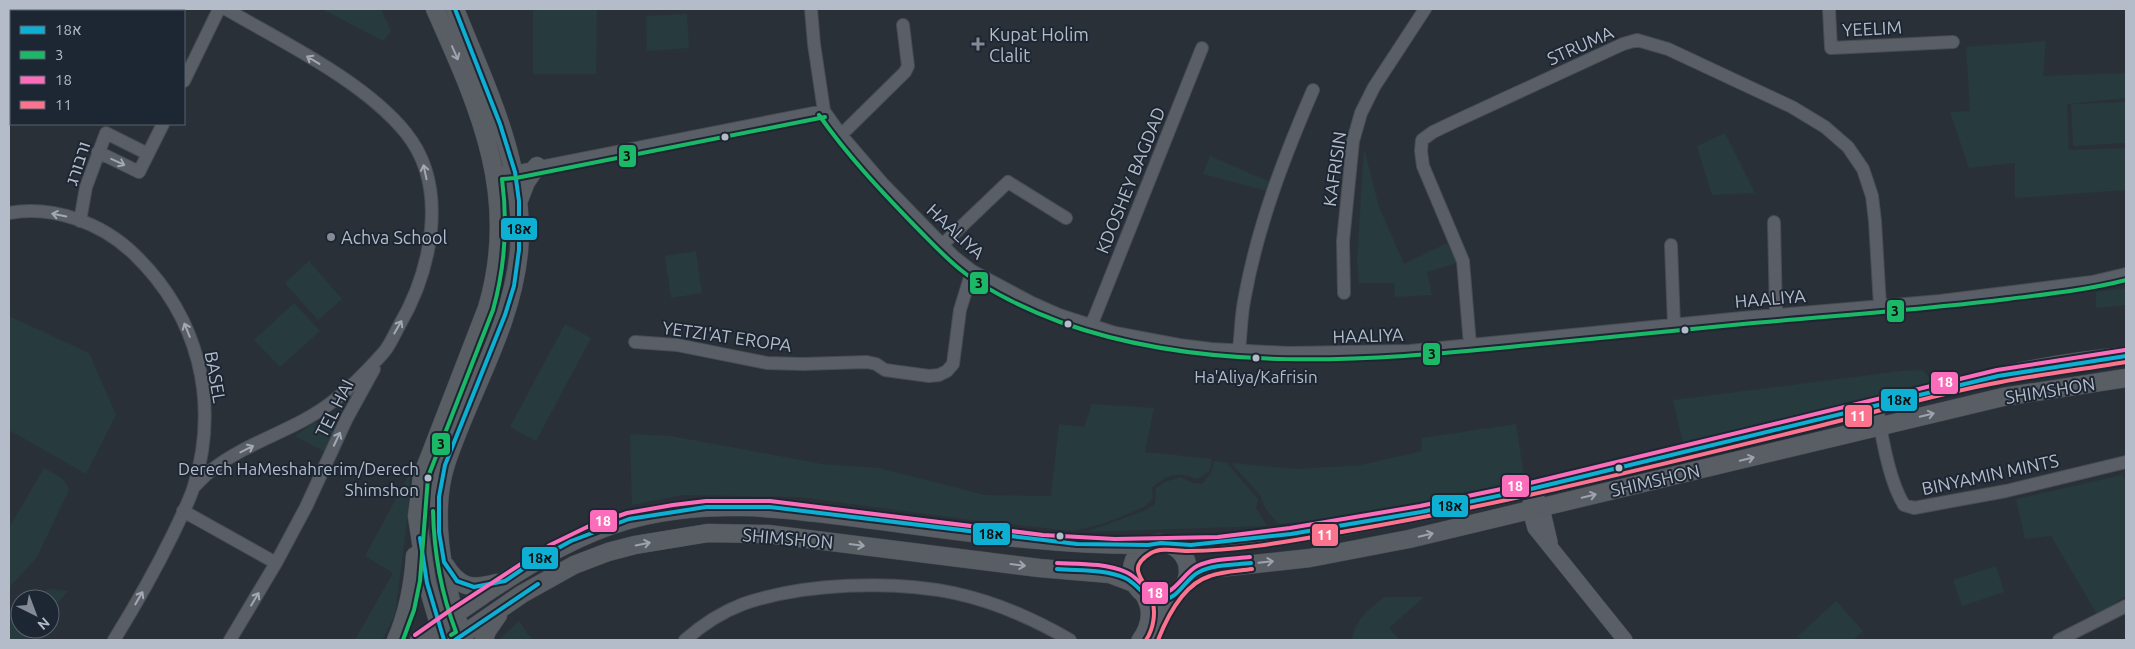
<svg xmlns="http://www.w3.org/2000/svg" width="2135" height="649" viewBox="0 0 2135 649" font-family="Ubuntu,Heebo,sans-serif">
  <rect width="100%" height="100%" fill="#2a3038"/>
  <path fill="#273a3e" d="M 322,9 L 381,9 L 391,31 L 383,41 Z
    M 533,9 L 597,9 L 596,74 L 533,74 Z
    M 687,14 L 689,48 L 647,51 L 646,16 Z
    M 2046,41 L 2043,76 L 2126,73 L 2126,98 L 2067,104 L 2069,150 L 2126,148 L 2126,190 L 2015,198 L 2015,163 L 1969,168 L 1950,112 L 1970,111 L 1966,47 Z
    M 2126,102 L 2126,143 L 2073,146 L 2071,104 Z
    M 1725,133 L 1755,193 L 1712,195 L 1697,146 Z
    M 1364,148 L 1379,207 L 1404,264 L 1447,243 L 1457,263 L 1427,272 L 1432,295 L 1395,297 L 1394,283 L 1359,283 L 1357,263 Z
    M 1210,156 L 1270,182 L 1267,191 L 1203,174 Z
    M 696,251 L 702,293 L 671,298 L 665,256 Z
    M 309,261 L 342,299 L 318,320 L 285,283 Z
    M 2126,288 L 2126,305 L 2096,308 L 2096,292 Z
    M 294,303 L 320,331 L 280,367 L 254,340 Z
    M 9,316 L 89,353 L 116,415 L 86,474 L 9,430 Z
    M 565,324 L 591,338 L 536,441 L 510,427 Z
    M 1923,370 L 1935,384 L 1683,444 L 1673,400 L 1901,371 Z
    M 1092,404 L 1154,408 L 1145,452 L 1212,459 L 1210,471 L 1198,479 C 1177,472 1169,473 1152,488 L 1153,498 L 1144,507 L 1103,524 L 1072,531 L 964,519 L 799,497 L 682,495 L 632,505 L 630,434 L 671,436 L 822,464 L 879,468 L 985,495 L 1051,496 L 1059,424 L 1084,427 Z
    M 325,421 L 333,426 L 335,434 L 325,452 L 295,436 L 313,423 Z
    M 1516,424 L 1525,482 L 1326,520 L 1278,524 L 1265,508 L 1260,495 L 1231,463 L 1298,469 L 1361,465 L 1422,451 L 1422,438 Z
    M 1214,461 L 1227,463 L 1258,499 L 1256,508 L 1267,526 L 1085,532 L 1144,511 L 1155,504 L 1156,488 L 1165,482 L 1181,477 L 1193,483 L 1202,484 L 1211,473 Z
    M 44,468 C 55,474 65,477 69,490 L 37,557 L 9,588 L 9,528 Z
    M 410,473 L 408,514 L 395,615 L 382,640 L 355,640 L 393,573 L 365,556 Z
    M 2122,475 L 2126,483 L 2126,596 L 2097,614 L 2051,536 L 2025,539 L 2016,499 Z
    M 1996,566 L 2004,592 L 1962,606 L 1953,580 Z
    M 48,589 L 68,591 L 50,612 L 50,599 L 30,599 Z
    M 1385,597 L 1424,597 L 1389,628 L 1400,640 L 1352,640 C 1355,620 1369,608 1385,597 Z
    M 1836,601 L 1863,631 L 1853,640 L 1802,640 L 1798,636 Z
    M 20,607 L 20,629 L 36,629 L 26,640 L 9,640 L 9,617 Z
    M 519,621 L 532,640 L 498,640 Z"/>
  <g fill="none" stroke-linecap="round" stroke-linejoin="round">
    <g stroke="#484c53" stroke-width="14">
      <path id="minor" d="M 811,9 L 814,44 L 824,111 L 841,135 L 883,184 L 953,256 L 972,271 L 1032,303 L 1059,315 L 1115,333 L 1179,345 L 1211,349 L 1288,353 L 1410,351 L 1742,318 L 1940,301 L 2092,282 L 2126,274
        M 1829,9 L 1831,48 L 1953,42
        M 184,81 L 219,9
        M 841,135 L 905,72 L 908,66 L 903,25
        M 98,152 L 139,172 L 163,124
        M 495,173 L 515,172 L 824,111
        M 9,213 C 53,205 102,223 134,254 C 198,316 220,400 194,486 C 189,502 180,519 173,534 C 155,571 135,606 114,640
        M 80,221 L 86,187 L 106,133 L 148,154
        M 1774,222 L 1776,315
        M 942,245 L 1008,182 L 1066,218
        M 1671,245 L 1674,325
        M 1344,293 L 1343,241 L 1353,141 L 1361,113 L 1374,87 L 1425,9
        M 1091,326 L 1202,48
        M 635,342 L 677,345 L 767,363 L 803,364 L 867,362 L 876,364 L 885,370 L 929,376 L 939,375 L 947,371 L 953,364 L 960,310 L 972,271
        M 1470,345 L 1463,261 L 1423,166 L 1421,151 L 1422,140 L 1433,132 L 1456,121 L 1623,44 L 1637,40 L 1668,49 L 1792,107 L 1825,127 L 1848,147 L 1863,169 L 1872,196 L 1875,221 L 1880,306
        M 1239,350 C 1241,332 1241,314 1245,296 C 1258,225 1284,157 1313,90
        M 1877,405 C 1881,434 1889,481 1904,505 L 1914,508 L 2006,491 L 2126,462
        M 194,487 C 200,481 206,474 213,469 C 249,441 296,430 332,402 C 351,388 368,370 384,352 C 390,345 394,335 399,326 C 431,271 450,188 406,133 C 364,81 284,43 226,9
        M 183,511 L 276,563
        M 230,640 L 276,563 L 306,507 L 347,418 L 374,369
        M 685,640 C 702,625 722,612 743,604 C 803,583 893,580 954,593 C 996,602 1034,619 1070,640
        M 2059,640 L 2126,606"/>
    </g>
    <g stroke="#484c53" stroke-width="16">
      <path id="tertiary" d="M 1531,489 L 1530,510 L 1535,528 L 1625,640
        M 1536,497 L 1542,508 L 1550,542
        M 1139,640 C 1149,626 1152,609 1142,594
        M 1151,640 L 1161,614 L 1175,595"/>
    </g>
    <g stroke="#484c53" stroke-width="19">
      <path id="secondary" d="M 435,9 C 480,110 520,197 487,308 L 422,476 L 417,516 L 427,583 L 442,635
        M 455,9 C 486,87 526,165 519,251 C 512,327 469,393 446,464 C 431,510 441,579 459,624
        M 519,200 L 526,182 L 537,166
        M1132 571a28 28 0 1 1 56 0a28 28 0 1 1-56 0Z
        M 1170,545 C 1242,546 1318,531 1389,518 C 1545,490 1698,448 1852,411 C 1943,389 2033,364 2126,356
        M 445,565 C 459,588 472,590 497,583
        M 1186,581 L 1200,571 L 1209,569 L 1310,558 L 1409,539 L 2003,397 L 2126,378
        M 396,640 C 408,613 413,586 415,556
        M 419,640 C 443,622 467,606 492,589 C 535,561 578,534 628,520 C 710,497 790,509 873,520 C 965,532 1056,546 1148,545
        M 455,640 L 522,594 L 574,565 L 608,552 L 635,545 L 708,533 L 768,534 L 1039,568 L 1110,574 L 1134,583
        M 484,640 L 487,631 L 498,615"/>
    </g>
    <use href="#minor" stroke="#5a5e66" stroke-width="12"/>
    <use href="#tertiary" stroke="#5a5e66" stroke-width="15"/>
    <use href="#secondary" stroke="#595d64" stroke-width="18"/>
    <g stroke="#1d2633" stroke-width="8">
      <path id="bus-1" d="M 455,9 L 500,124 L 515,172 L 519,201 L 519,250 L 514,286 L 505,315 L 445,465 L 439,497 L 439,532 L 444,562 L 457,581 L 474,587 L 505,581 L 533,562 L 571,541 L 629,519 L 706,507 L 770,507 L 1077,544 L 1148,545 L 1161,543 L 1191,545 L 1291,534 L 1421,512 L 1531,489 L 1998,376 L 2126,356
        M 420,538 L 427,583 L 444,640
        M 1057,569 C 1079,571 1104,569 1125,578 C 1140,585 1145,602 1163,600 C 1179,598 1185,579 1199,572 C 1214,564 1234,565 1251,563
        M 455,640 L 538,584"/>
    </g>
    <g stroke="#1d2633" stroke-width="8">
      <path id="bus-2" d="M 819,115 C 847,155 881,191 915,226 C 932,243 947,260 966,274 C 992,293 1030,311 1060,322 C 1205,374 1368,361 1519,346 C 1594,339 1668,331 1743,324 C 1831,316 1920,310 2008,299 C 2048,294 2087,290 2126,280
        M 433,511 C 434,553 441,593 456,632 L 451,635
        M 403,640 L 414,610 L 420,581 L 428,477 L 493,310 C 505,267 508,224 502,179 L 516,178 L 825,117"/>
    </g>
    <g stroke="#1d2633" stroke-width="8">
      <path id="bus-3" d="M 1057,563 C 1080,564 1105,563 1126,572 C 1139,577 1147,595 1161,594 C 1176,592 1184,573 1197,566 C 1214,558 1233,559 1250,557
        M 415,635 L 452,609 L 550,545 L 587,527 L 627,513 L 673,505 L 706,501 L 770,501 L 1043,535 L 1115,539 L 1218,537 L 1290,528 L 1420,506 L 1530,483 L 1997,370 L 2125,350"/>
    </g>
    <g stroke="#1d2633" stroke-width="8">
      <path id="bus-4" d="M 1146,640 C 1154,628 1156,612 1152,598 C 1146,581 1124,569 1151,553 C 1161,547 1178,551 1189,551 C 1241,551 1295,540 1347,531 C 1506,504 1663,464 1819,426 C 1880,411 1940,393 2001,382 C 2043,374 2085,369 2126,362
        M 1158,640 C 1167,617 1184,584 1210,576 C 1223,571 1238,571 1252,569"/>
    </g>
    <use href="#bus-1" stroke="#0dafd3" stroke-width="4"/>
    <use href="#bus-2" stroke="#1ab867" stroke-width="4"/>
    <use href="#bus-3" stroke="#fb6dba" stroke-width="4"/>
    <use href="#bus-4" stroke="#fc738d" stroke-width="4"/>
  </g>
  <defs><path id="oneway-shaft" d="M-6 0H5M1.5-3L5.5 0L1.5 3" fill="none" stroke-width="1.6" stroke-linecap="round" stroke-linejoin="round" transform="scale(1.25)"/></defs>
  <g stroke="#9da4b0">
    <use href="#oneway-shaft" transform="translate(455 53) rotate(66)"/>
    <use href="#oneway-shaft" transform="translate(1927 415) rotate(-14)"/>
    <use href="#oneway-shaft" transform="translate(1747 459) rotate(-13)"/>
    <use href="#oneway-shaft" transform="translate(1589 496) rotate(-13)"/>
    <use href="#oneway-shaft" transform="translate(1426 535) rotate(-13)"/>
    <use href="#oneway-shaft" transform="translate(643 544) rotate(-11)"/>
    <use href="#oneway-shaft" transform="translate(857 545) rotate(7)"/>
    <use href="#oneway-shaft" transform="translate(1266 562) rotate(-6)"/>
    <use href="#oneway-shaft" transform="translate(1018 565) rotate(7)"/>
  </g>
  <g stroke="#a2a9b5">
    <use href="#oneway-shaft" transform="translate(313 60) rotate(-149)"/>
    <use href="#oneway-shaft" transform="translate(118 162) rotate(25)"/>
    <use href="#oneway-shaft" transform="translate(425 172) rotate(-102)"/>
    <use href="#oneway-shaft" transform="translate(59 215) rotate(-168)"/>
    <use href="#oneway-shaft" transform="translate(398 327) rotate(-60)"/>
    <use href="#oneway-shaft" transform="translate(187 330) rotate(-112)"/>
    <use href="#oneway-shaft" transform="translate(337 439) rotate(-65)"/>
    <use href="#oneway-shaft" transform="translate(247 449) rotate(-27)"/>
    <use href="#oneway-shaft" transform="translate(139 598) rotate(-60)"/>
    <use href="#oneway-shaft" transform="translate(255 599) rotate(-59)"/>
  </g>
  <g fill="#848b96" stroke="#1d2633" stroke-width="2">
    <path d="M975.5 36.5h5v5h5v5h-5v5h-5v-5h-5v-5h5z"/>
    <circle cx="331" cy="237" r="5"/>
  </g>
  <g fill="#b4bcc9" stroke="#1d2633" stroke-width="2">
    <circle cx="725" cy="137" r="4.5"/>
    <circle cx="1068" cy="324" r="4.5"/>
    <circle cx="1685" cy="330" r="4.5"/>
    <circle cx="1256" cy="358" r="4.5"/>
    <circle cx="1619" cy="468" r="4.5"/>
    <circle cx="428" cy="478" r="4.5"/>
    <circle cx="1060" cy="536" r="4.5"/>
  </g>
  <g text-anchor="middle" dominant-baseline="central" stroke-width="4" stroke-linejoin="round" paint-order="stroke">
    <g font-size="17" fill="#b4bcc9" stroke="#1d2633">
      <text x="1256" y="376">Ha'Aliya/Kafrisin</text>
      <text x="419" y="468" text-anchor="end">Derech HaMeshahrerim/Derech<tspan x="419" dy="21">Shimshon</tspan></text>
    </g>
    <g font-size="18" fill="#b4bcc9" stroke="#1d2633">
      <text transform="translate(1872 28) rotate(-3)">YEELIM</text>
      <text transform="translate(1580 45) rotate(-24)">STRUMA</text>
      <text transform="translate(77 163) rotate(-72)">ורבורג</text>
      <text transform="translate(1334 169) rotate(-82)">KAFRISIN</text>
      <text transform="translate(1130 180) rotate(-68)">KDOSHEY BAGDAD</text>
      <text transform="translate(956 231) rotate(43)">HAALIYA</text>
      <text transform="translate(1770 298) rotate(-5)">HAALIYA</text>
      <text transform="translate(1368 335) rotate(-2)">HAALIYA</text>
      <text transform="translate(727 336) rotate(8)">YETZI'AT EROPA</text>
      <text transform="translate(216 377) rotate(80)">BASEL</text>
      <text transform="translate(2050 390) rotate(-9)">SHIMSHON</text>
      <text transform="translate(334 408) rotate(-63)">TEL HAI</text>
      <text transform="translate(1990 474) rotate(-12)">BINYAMIN MINTS</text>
      <text transform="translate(1655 480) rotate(-13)">SHIMSHON</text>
      <text transform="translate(788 538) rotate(5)">SHIMSHON</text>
    </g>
    <g font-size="18" fill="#b4bcc9" stroke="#1d2633" text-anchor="start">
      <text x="989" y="34">Kupat Holim<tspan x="989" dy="21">Clalit</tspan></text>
      <text x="341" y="237">Achva School</text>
    </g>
  </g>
  <g stroke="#1d2633" stroke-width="2">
    <rect x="618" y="144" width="19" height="24" rx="5" fill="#1ab867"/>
    <rect x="500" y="217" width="38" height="24" rx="5" fill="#0dafd3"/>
    <rect x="969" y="271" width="20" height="24" rx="5" fill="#1ab867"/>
    <rect x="1886" y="299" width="19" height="24" rx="5" fill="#1ab867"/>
    <rect x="1422" y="342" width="19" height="24" rx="5" fill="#1ab867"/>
    <rect x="1930" y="371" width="29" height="24" rx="5" fill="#fb6dba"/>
    <rect x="1880" y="388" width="38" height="24" rx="5" fill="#0dafd3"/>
    <rect x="1844" y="404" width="29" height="24" rx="5" fill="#fc738d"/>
    <rect x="431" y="432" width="20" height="24" rx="5" fill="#1ab867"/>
    <rect x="1501" y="474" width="29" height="24" rx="5" fill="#fb6dba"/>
    <rect x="1431" y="494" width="38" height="24" rx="5" fill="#0dafd3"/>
    <rect x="589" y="509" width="29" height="24" rx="5" fill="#fb6dba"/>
    <rect x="972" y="522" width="39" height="24" rx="5" fill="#0dafd3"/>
    <rect x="1311" y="523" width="28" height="24" rx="5" fill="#fc738d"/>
    <rect x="521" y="546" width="38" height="24" rx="5" fill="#0dafd3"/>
    <rect x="1141" y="581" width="28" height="24" rx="5" fill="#fb6dba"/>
  </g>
  <g font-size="14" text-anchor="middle" font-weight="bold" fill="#fff">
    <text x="1945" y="387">18</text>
    <text x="1858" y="421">11</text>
    <text x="1515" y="491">18</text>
    <text x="603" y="526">18</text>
    <text x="1325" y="540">11</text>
    <text x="1155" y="598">18</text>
  </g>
  <g font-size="14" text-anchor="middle" font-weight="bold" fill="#111">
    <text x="627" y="161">3</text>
    <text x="519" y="234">18א</text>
    <text x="979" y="288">3</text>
    <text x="1895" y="316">3</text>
    <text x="1432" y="359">3</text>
    <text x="1899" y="405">18א</text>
    <text x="441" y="449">3</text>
    <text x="1450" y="511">18א</text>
    <text x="991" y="539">18א</text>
    <text x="540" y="563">18א</text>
  </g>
  <rect width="2135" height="649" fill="none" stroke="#b4bcc9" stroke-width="20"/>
  <rect x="10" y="10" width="175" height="115" fill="#1d2633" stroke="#59626f"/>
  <rect x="20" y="26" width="25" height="8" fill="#0dafd3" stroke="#59626f"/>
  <text x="55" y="35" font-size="15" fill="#b4bcc9">18א</text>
  <rect x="20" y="51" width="25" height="8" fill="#1ab867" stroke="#59626f"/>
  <text x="55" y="60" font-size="15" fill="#b4bcc9">3</text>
  <rect x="20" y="76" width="25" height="8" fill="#fb6dba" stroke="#59626f"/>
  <text x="55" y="85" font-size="15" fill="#b4bcc9">18</text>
  <rect x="20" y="101" width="25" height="8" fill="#fc738d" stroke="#59626f"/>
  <text x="55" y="110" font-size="15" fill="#b4bcc9">11</text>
  <g transform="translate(35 614) rotate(138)"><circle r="24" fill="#1d2633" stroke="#59626f"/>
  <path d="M0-4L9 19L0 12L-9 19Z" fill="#848b96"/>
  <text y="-8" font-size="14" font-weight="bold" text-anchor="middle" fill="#b4bcc9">N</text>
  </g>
</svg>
